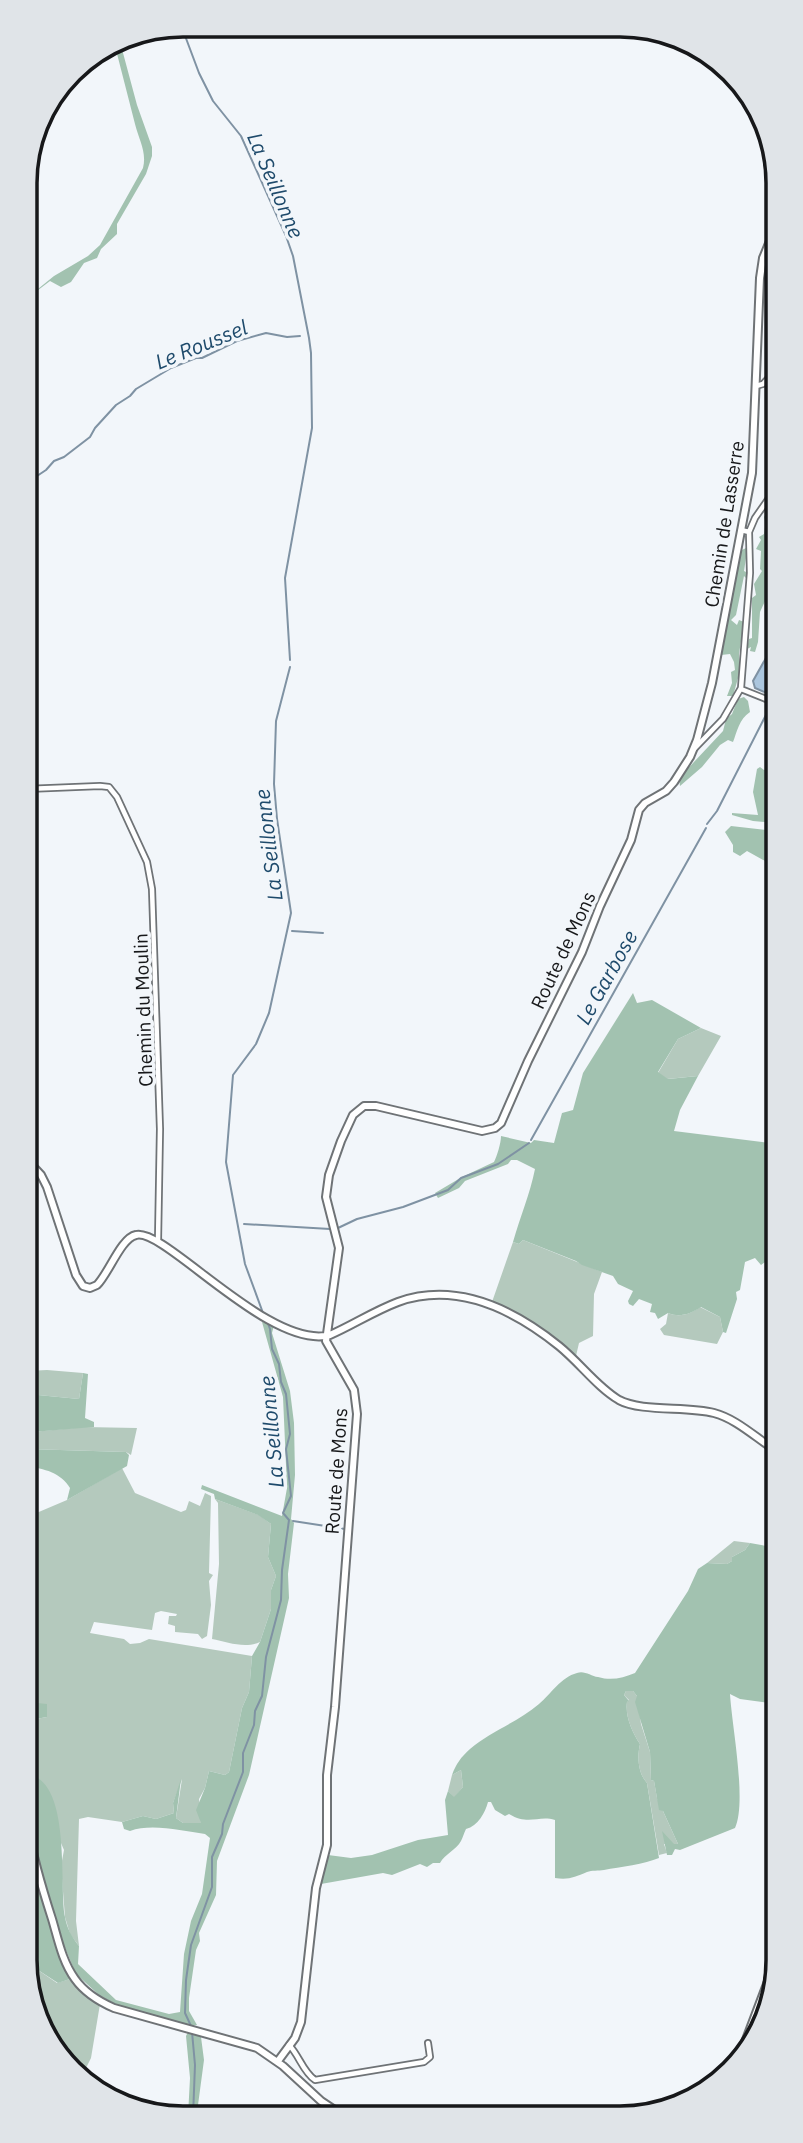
<svg xmlns="http://www.w3.org/2000/svg" width="803" height="2143" viewBox="0 0 803 2143" font-family="'IBM Plex Sans',sans-serif">
  <rect width="100%" height="100%" fill="#f2f6fa"/>
  <path fill="#b4c9bd" d="M 701,1028 L 721,1036 L 698,1076 L 667,1079 L 658,1073 L 678,1039 Z
    M 523,1240 L 602,1272 L 594,1294 L 593,1336 L 579,1343 L 576,1356 L 539,1327 L 492,1302 L 513,1242 L 519,1244 Z
    M 700,1307 L 720,1317 L 723,1332 L 717,1344 L 664,1335 L 660,1329 L 666,1324 L 668,1313 C 680,1318 690,1314 700,1307 Z
    M 47,1370 L 83,1373 L 79,1399 L 38,1395 L 34,1389 L 27,1390 L 27,1371 Z
    M 84,1427 L 137,1428 L 131,1455 L 126,1452 L 27,1449 L 27,1429 L 32,1432 Z
    M 122,1468 L 135,1493 L 181,1512 L 186,1510 L 189,1501 L 200,1506 L 205,1493 L 211,1496 L 209,1573 L 213,1575 L 209,1581 L 211,1605 L 207,1636 L 202,1639 L 198,1634 L 175,1632 L 175,1626 L 168,1624 L 169,1616 L 176,1616 L 177,1614 L 161,1611 L 155,1613 L 152,1630 L 94,1622 L 90,1633 L 124,1639 L 130,1644 L 140,1643 L 149,1639 L 252,1656 L 249,1692 L 242,1708 L 229,1772 L 225,1775 L 209,1771 L 205,1788 L 199,1799 L 201,1823 L 183,1823 L 176,1818 L 182,1779 L 173,1803 L 174,1813 L 156,1819 L 143,1816 L 122,1822 L 88,1817 L 79,1819 L 76,1921 L 79,1946 L 70,1934 L 65,1917 L 61,1866 L 64,1850 L 32,1775 L 27,1774 L 27,1718 L 33,1715 L 36,1719 L 47,1717 L 33,1709 L 27,1694 L 27,1517 L 67,1500 Z
    M 215,1499 L 259,1515 L 271,1524 L 268,1557 L 276,1576 L 271,1590 L 271,1609 L 260,1642 C 245,1649 227,1642 212,1639 L 219,1564 L 218,1503 Z
    M 734,1541 L 750,1543 L 745,1550 L 732,1557 L 732,1561 L 727,1564 L 707,1563 Z
    M 626,1691 L 633,1691 L 637,1696 L 641,1724 L 650,1752 L 651,1780 L 654,1781 L 657,1798 L 678,1844 L 664,1844 L 667,1853 L 659,1855 L 647,1783 C 638,1773 637,1757 640,1744 C 632,1732 625,1716 627,1702 L 629,1700 L 624,1695 Z
    M 461,1770 L 463,1787 L 454,1798 L 448,1791 L 452,1775 Z
    M 38,1970 L 57,1983 L 70,1979 L 91,1999 L 100,2004 L 91,2058 L 81,2078 L 71,2072 L 42,2018 L 43,2004 L 39,1991 Z"/>
  <path fill="#a2c2b0" d="M 119,38 L 137,105 L 152,147 L 152,156 L 146,174 L 117,224 L 117,234 L 101,249 L 97,258 L 84,263 L 71,282 L 61,287 L 50,281 L 25,300 L 25,296 L 33,293 L 54,276 L 88,256 L 100,245 L 143,168 C 147,152 139,140 135,124 C 128,97 121,69 114,42 Z
    M 776,509 L 776,577 L 760,612 L 758,642 L 755,652 L 750,651 L 751,647 L 747,649 L 749,639 L 752,638 L 752,598 L 756,595 L 754,584 L 762,571 L 760,569 L 761,551 L 756,549 L 761,540 L 759,537 L 764,534 L 765,527 L 770,527 L 771,523 L 765,521 L 764,517 L 769,510 L 772,514 Z
    M 746,548 L 748,555 L 746,558 L 744,571 L 748,573 L 747,579 L 744,576 L 736,615 L 731,620 L 737,625 L 739,620 L 744,622 L 739,654 L 740,671 L 733,696 L 727,696 L 732,683 L 731,672 L 735,670 L 734,662 L 730,654 L 721,655 L 721,640 L 740,551 Z
    M 744,697 L 748,701 L 750,712 C 739,719 737,732 733,742 L 728,740 L 720,745 L 702,767 L 680,786 L 679,778 L 723,731 L 726,719 L 732,714 L 738,699 Z
    M 776,745 L 776,823 L 753,821 L 732,815 L 732,813 L 758,815 L 753,792 L 757,769 L 760,767 L 764,770 L 773,767 L 775,755 L 772,750 Z
    M 731,826 L 776,831 L 776,867 L 747,851 L 740,856 L 733,852 L 733,845 L 725,832 Z
    M 633,993 L 637,1003 L 652,1000 L 701,1028 L 678,1039 L 658,1072 L 668,1079 L 698,1076 L 680,1110 L 674,1131 L 777,1144 L 777,1257 L 772,1257 L 761,1265 L 755,1258 L 745,1262 L 740,1290 L 736,1292 L 737,1299 L 726,1333 L 723,1332 L 720,1317 L 701,1307 C 690,1314 680,1318 668,1313 L 658,1319 L 655,1313 L 650,1312 L 652,1304 L 639,1299 L 633,1306 L 629,1304 L 628,1301 L 633,1291 L 618,1284 L 613,1276 L 582,1265 L 576,1261 L 523,1240 L 519,1244 L 513,1242 C 520,1217 530,1194 535,1169 L 517,1160 L 511,1160 L 508,1164 L 465,1181 L 459,1188 L 438,1198 L 435,1193 L 462,1177 L 494,1162 C 497,1156 501,1143 501,1136 L 531,1143 L 534,1140 L 554,1143 L 562,1113 L 573,1110 L 583,1073 Z
    M 262,1322 L 274,1325 L 272,1333 L 290,1391 L 294,1423 L 295,1475 L 291,1519 L 294,1523 L 288,1574 L 289,1598 L 249,1775 L 217,1861 L 216,1895 L 199,1933 L 200,1941 L 196,1950 L 189,1998 L 189,2011 L 197,2025 L 189,2026 L 121,2007 L 99,1995 L 76,1974 L 60,1936 L 38,1862 L 27,1811 L 27,1774 C 72,1780 59,1885 65,1917 C 67,1929 72,1937 79,1946 L 78,1964 L 116,2000 L 169,2014 L 180,2012 L 184,1954 L 191,1921 L 202,1894 L 210,1838 L 205,1834 C 182,1831 152,1823 130,1831 L 124,1829 L 122,1822 L 143,1816 L 156,1819 L 174,1813 L 173,1803 L 181,1779 L 176,1818 L 183,1823 L 201,1823 L 196,1810 L 205,1788 L 209,1771 L 225,1775 L 229,1772 L 242,1708 L 249,1692 L 252,1656 L 260,1642 L 271,1609 L 271,1590 L 276,1576 L 268,1557 L 271,1524 L 258,1515 L 215,1499 L 214,1494 L 201,1489 L 202,1485 L 282,1516 L 287,1488 L 283,1397 Z
    M 83,1373 L 88,1374 L 85,1418 L 94,1422 L 94,1427 L 32,1432 L 27,1429 L 27,1390 L 38,1390 L 38,1395 L 79,1399 Z
    M 27,1449 L 126,1452 L 129,1455 L 127,1466 L 67,1500 L 70,1488 C 61,1473 44,1468 27,1467 Z
    M 750,1543 L 778,1548 L 778,1704 L 740,1699 L 730,1694 C 732,1727 747,1801 735,1828 L 680,1850 L 675,1849 L 672,1855 L 667,1855 L 662,1831 L 674,1844 L 678,1844 L 663,1811 L 659,1810 L 654,1781 L 651,1780 L 650,1752 L 635,1702 L 637,1696 L 633,1691 L 626,1691 L 624,1695 L 629,1701 L 627,1702 C 625,1716 632,1732 640,1744 C 637,1757 638,1773 647,1783 L 659,1858 C 645,1864 620,1867 604,1870 C 598,1871 592,1870 587,1872 C 575,1877 569,1880 555,1878 L 555,1820 C 538,1815 529,1826 509,1814 L 505,1816 L 495,1810 L 491,1802 L 488,1802 C 485,1813 478,1826 466,1829 C 464,1833 463,1837 461,1841 C 456,1850 445,1854 440,1863 L 433,1863 L 427,1867 L 420,1864 L 392,1875 L 383,1873 L 321,1884 L 328,1855 L 351,1858 L 372,1855 L 418,1840 L 448,1835 L 445,1800 L 448,1791 L 454,1797 L 463,1787 L 461,1770 L 452,1775 C 456,1764 461,1757 470,1749 C 491,1731 518,1722 539,1704 C 551,1694 561,1677 577,1673 C 584,1670 591,1676 598,1677 C 611,1681 623,1678 635,1673 L 688,1591 L 698,1569 L 707,1563 L 727,1564 L 732,1561 L 732,1557 L 745,1550 Z
    M 27,1694 L 28,1700 L 34,1702 L 33,1709 L 37,1703 L 47,1704 L 47,1717 L 36,1719 L 33,1716 L 27,1718 Z
    M 27,1845 L 61,1960 L 70,1979 L 58,1983 L 38,1970 L 28,1953 Z
    M 188,2032 L 201,2037 L 204,2060 L 198,2105 L 200,2116 L 188,2116 L 190,2078 L 186,2036 Z"/>
  <path fill="#abc6de" stroke="#7f92a3" stroke-width="2" d="M 776,640 L 776,697 L 755,688 L 753,681 Z"/>
  <g fill="none" stroke-linecap="round" stroke-linejoin="round">
    <path stroke="#7f92a3" stroke-width="2" d="M 181,25 L 199,73 L 213,101 L 241,136 L 286,236 L 293,256 L 309,338 L 311,353 L 312,428 L 285,578 L 290,660
      M 25,484 L 46,470 L 54,461 L 64,457 L 90,437 L 95,428 L 116,405 L 130,396 L 136,389 L 171,368 L 196,358 L 202,358 L 237,341 L 266,333 L 287,337 L 300,336
      M 707,824 L 717,811 L 770,707
      M 292,931 L 323,933
      M 531,1140 L 706,828
      M 244,1224 L 330,1229
      M 338,1228 L 357,1219 L 403,1207 L 448,1190 L 461,1178 L 498,1164 L 529,1143
      M 263,1313 L 245,1264 L 226,1162 L 233,1075 L 256,1044 L 269,1013 L 291,913 L 277,819 L 274,784 L 276,721 L 290,667
      M 293,1521 L 345,1529
      M 191,2026 L 185,2013 L 186,1980 L 191,1945 L 212,1887 L 212,1857 L 222,1834 L 223,1824 L 243,1772 L 243,1753 L 254,1725 L 255,1711 L 262,1696 L 266,1657 L 281,1600 L 282,1570 L 289,1520 L 283,1513 L 291,1496 L 286,1449 L 290,1434 L 286,1394 L 281,1382 L 279,1364 L 272,1349 L 270,1329 L 267,1321
      M 192,2032 L 195,2065 L 193,2116"/>
    <g stroke="#6f7376" stroke-width="8">
      <path id="minor" d="M 756,386 L 763,384 L 776,370
        M 749,532 L 755,518 L 776,488
        M 741,688 L 750,573 L 749,532 L 741,530
        M 741,689 L 776,703
        M 695,748 L 723,719 L 741,688
        M 26,789 L 100,786 L 109,787 L 117,797 L 147,862 L 152,889 L 160,1129 L 158,1241
        M 289,2045 C 299,2055 303,2072 315,2080 L 424,2062 L 430,2057 L 428,2043"/>
    </g>
    <g stroke="#6f7376" stroke-width="10">
      <path id="tertiary" d="M 26,1159 L 41,1175 L 47,1187 L 76,1275 L 83,1286 L 90,1288 L 97,1285 C 109,1273 121,1238 136,1235 C 164,1227 270,1351 330,1335 C 353,1325 374,1311 398,1302 C 457,1281 513,1309 559,1346 C 580,1363 597,1387 619,1400 C 641,1412 687,1406 714,1413 C 737,1419 757,1439 777,1451
        M 27,1825 C 33,1857 42,1888 52,1919 C 58,1939 62,1961 75,1979 C 85,1993 98,2001 114,2008 L 257,2048 L 283,2066 L 321,2101 L 342,2115
        M 278,2061 L 295,2038 L 301,2022 L 316,1888 L 327,1845 L 327,1775 L 335,1707 L 357,1414 L 354,1390 L 326,1341 L 339,1248 L 326,1197 L 329,1175 L 341,1141 L 353,1115 L 364,1106 L 376,1106 L 482,1131 L 495,1128 L 501,1123 L 528,1061 L 582,952 L 600,906 L 631,840 L 639,810 L 645,803 L 666,791 L 674,782 L 690,757 L 697,740 L 712,683 L 752,473 L 760,278 L 763,258 L 775,229
        M 736,2066 L 778,1955"/>
    </g>
    <use href="#minor" stroke="#fff" stroke-width="4.5"/>
    <use href="#tertiary" stroke="#fff" stroke-width="6"/>
  </g>
  <g text-anchor="middle" dominant-baseline="central" stroke-width="7" stroke-linejoin="round" paint-order="stroke">
    <g font-size="19" fill="#17181a" stroke="#f2f6fa">
      <text transform="translate(724 524) rotate(-81)">Chemin de Lasserre</text>
      <text transform="translate(563 950) rotate(-65)">Route de Mons</text>
      <text transform="translate(143 1010) rotate(-92)">Chemin du Moulin</text>
      <text transform="translate(336 1471) rotate(-86)">Route de Mons</text>
    </g>
    <g font-size="21" font-style="italic" fill="#1e4a6b" stroke="#f2f6fa">
      <text transform="translate(276 185) rotate(67)">La Seillonne</text>
      <text transform="translate(201 344) rotate(-22)">Le Roussel</text>
      <text transform="translate(268 845) rotate(-97)">La Seillonne</text>
      <text transform="translate(606 977) rotate(-61)">Le Garbose</text>
      <text transform="translate(271 1432) rotate(-95)">La Seillonne</text>
    </g>
  </g>
  <path d="M0 0H803V2143H0ZM183 37H620A146 146 0 0 1 766 183V1960A146 146 0 0 1 620 2106H183A146 146 0 0 1 37 1960V183A146 146 0 0 1 183 37Z" fill="#e0e4e8" fill-rule="evenodd"/>
  <path fill="none" stroke="#17181a" stroke-width="3.5" d="M183 37H620A146 146 0 0 1 766 183V1960A146 146 0 0 1 620 2106H183A146 146 0 0 1 37 1960V183A146 146 0 0 1 183 37Z"/>
</svg>
